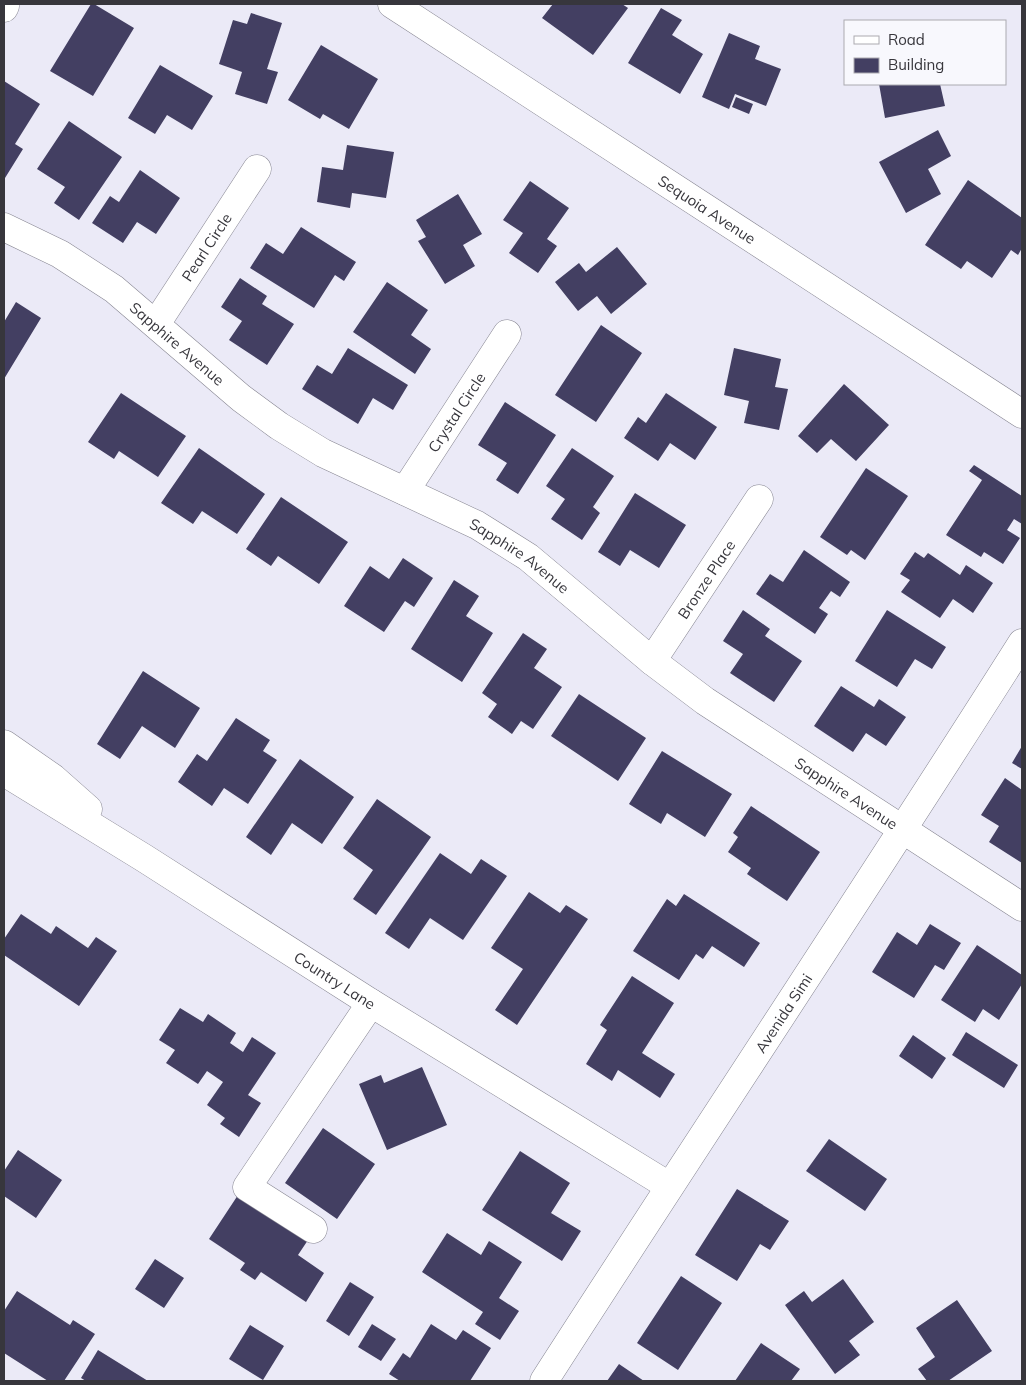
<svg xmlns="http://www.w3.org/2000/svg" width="1026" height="1385" viewBox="0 0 1026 1385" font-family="Mulish,sans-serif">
  <rect width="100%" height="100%" fill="#ebeaf7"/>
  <path fill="#433f62" d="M 91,4 L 94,4 L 134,28 L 93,96 L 50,71 Z
    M 553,4 L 622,4 L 628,8 L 593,55 L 542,18 Z
    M 661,8 L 682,20 L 672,35 L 703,54 L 680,94 L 628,63 Z
    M 251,13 L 282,23 L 267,69 L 278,72 L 267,104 L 235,94 L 242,72 L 219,64 L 233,20 L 247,24 Z
    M 729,33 L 760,46 L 755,59 L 781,69 L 766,106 L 735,94 L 729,109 L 702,97 Z
    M 321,45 L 378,79 L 349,129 L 323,114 L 320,119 L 288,100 Z
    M 160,65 L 213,96 L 192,130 L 167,115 L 155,134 L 128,118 Z
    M 4,81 L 40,104 L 15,144 L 23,149 L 5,178 L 4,177 Z
    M 879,84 L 940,84 L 945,106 L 885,118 Z
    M 736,97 L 753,104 L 749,114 L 732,107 Z
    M 69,121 L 122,157 L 79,220 L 54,203 L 65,187 L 37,169 Z
    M 938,130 L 951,156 L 928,169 L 941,194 L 906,213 L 879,162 Z
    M 347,145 L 394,152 L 386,198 L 352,193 L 350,208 L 317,202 L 322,167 L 343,170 Z
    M 140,170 L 180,198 L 156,234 L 137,222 L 123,243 L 92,223 L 110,196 L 119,202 Z
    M 968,180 L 1022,218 L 1022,248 L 1018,255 L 1011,250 L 992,278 L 967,261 L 961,269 L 925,245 Z
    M 530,181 L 569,208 L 547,239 L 557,246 L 538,273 L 509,253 L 523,233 L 503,220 Z
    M 458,194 L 482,234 L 463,245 L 475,266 L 445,284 L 418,241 L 426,237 L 416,220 Z
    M 301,227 L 356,262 L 344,281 L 335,275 L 314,308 L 250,268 L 266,243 L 283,254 Z
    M 617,247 L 647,284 L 611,314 L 597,296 L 578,311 L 555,282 L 579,263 L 586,272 Z
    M 240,278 L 267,296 L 262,304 L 294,324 L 267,365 L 229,340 L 242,321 L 221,307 Z
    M 387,282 L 428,310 L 411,335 L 431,349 L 415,374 L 353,332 Z
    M 16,302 L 41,318 L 4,379 L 4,322 Z
    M 601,325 L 642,353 L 596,422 L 555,395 Z
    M 348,348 L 408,385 L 393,410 L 373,398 L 358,424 L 302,389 L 317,365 L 332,374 Z
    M 734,348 L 781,359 L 775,387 L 788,389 L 779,430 L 744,423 L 749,401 L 724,395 Z
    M 844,384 L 889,425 L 856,461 L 831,439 L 817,453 L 798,436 Z
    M 121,393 L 186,436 L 158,477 L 119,451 L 114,459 L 88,442 Z
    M 666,393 L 717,427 L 695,460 L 670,443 L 658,461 L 624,438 L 638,417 L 646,423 Z
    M 505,402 L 556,435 L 518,494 L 496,480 L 507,463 L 478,445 Z
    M 199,448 L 265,494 L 237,534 L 202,511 L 193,524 L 161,503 Z
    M 572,448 L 614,476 L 593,507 L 600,513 L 582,540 L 551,519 L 565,499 L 546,486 Z
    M 974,465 L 1022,496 L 1022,524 L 1014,519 L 1007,530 L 1020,538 L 1003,564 L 984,552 L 981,557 L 946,535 L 982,480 L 969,471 Z
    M 866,468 L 908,496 L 865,560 L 851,550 L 847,555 L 820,537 Z
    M 635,493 L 686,525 L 659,568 L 630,550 L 620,566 L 598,552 Z
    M 281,497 L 348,542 L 319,584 L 278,556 L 271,566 L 246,549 Z
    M 804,550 L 850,582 L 840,597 L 831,591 L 819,608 L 828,614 L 815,634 L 756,594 L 770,574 L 783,582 Z
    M 915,552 L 924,558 L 928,553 L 960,575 L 966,565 L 993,583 L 973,613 L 953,599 L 940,618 L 901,592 L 910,580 L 900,574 Z
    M 403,558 L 433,578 L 414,607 L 405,601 L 384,632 L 344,606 L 370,566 L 389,579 Z
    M 454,580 L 479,596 L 466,616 L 493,633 L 462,682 L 411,649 Z
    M 743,610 L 770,629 L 765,636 L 802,661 L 774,702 L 730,673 L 743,654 L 723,641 Z
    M 887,610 L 946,647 L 932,669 L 915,659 L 897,687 L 855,661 Z
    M 523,633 L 547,649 L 534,668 L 562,687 L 533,729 L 521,721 L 512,734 L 488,717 L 497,704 L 482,693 Z
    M 143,671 L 200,708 L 175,748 L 142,726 L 120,759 L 97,744 Z
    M 841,686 L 874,707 L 879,699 L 906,717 L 886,746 L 866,733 L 853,752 L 814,726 Z
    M 579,694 L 646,738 L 618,781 L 551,736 Z
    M 236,718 L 270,740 L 263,751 L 277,760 L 248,804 L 224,788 L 212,806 L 178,782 L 197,754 L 207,761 Z
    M 1022,746 L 1022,769 L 1012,763 Z
    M 662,751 L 732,794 L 705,837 L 667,813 L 661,824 L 629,804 Z
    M 300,759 L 354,797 L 322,844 L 292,823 L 271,855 L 246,837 Z
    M 1005,778 L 1022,790 L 1022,863 L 989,842 L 999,826 L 981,815 Z
    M 377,799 L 431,837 L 376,915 L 353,899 L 373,870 L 343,848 Z
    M 751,806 L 820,852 L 787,901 L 747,874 L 751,868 L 728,852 L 738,837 L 733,833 Z
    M 440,853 L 471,874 L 481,859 L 507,876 L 463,940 L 430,918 L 409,949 L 385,933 Z
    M 529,892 L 560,913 L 566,905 L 588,919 L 517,1025 L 495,1010 L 523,969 L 491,948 Z
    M 684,894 L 760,943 L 744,967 L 712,946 L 703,959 L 696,954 L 679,980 L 633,951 L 667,899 L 676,906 Z
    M 21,914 L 51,934 L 56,926 L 88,948 L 96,937 L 117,951 L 79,1006 L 4,955 L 4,939 Z
    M 930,924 L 961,943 L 944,970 L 935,965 L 914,998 L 872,972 L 897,932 L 917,945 Z
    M 977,945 L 1022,975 L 1022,984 L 999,1020 L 983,1009 L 975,1022 L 941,1000 Z
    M 632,976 L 674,1003 L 642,1053 L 675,1074 L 660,1098 L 618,1070 L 612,1081 L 586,1064 L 607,1030 L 600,1025 Z
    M 180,1008 L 203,1022 L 208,1014 L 236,1033 L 230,1043 L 243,1052 L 252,1037 L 276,1053 L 248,1095 L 261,1103 L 239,1137 L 220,1124 L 225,1118 L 207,1105 L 223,1082 L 207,1071 L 198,1084 L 166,1063 L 175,1050 L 159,1040 Z
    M 966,1032 L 1018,1065 L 1004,1088 L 952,1055 Z
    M 913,1035 L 946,1058 L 932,1079 L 899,1056 Z
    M 422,1067 L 447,1125 L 387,1150 L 359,1084 L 381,1075 L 384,1083 Z
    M 323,1128 L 375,1164 L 337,1219 L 285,1183 Z
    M 829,1139 L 887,1179 L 865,1211 L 806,1171 Z
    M 18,1150 L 62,1180 L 36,1218 L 4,1196 L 4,1171 Z
    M 520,1151 L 570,1183 L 551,1213 L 581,1231 L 562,1261 L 482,1210 Z
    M 737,1189 L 789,1221 L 770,1250 L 760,1244 L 737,1281 L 695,1255 Z
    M 238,1195 L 308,1240 L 298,1255 L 324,1273 L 306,1302 L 261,1272 L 255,1280 L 240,1270 L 245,1263 L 209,1239 Z
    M 447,1233 L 481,1255 L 489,1241 L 522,1262 L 499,1298 L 519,1311 L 500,1340 L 475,1324 L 483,1312 L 422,1272 Z
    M 155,1259 L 184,1278 L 164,1308 L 135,1289 Z
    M 681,1276 L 722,1303 L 678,1370 L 637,1343 Z
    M 843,1279 L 874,1322 L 849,1341 L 860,1355 L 835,1374 L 785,1305 L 804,1291 L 812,1302 Z
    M 350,1282 L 374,1297 L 349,1336 L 326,1321 Z
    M 17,1291 L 70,1325 L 73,1320 L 95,1334 L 64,1381 L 48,1381 L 4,1353 L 4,1311 Z
    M 957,1300 L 992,1351 L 948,1381 L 927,1381 L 918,1369 L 935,1357 L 916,1328 Z
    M 372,1324 L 396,1339 L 381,1361 L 358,1347 Z
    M 431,1324 L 456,1340 L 463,1330 L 491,1348 L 470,1381 L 400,1381 L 389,1374 L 403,1353 L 410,1358 Z
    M 250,1325 L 284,1346 L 263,1380 L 229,1359 Z
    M 761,1343 L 800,1369 L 791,1381 L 735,1381 Z
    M 98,1350 L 148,1381 L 86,1381 L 81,1378 Z
    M 619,1364 L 644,1381 L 607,1381 Z"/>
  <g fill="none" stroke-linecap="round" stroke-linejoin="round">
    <g stroke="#868591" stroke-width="29">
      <g id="minor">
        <path id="s1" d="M 392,4 L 1022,414"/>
        <path d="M 4,8 L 5,6"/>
        <path id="s2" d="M 4,227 L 60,254 L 114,289 L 241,398 L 279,426 L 323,453 L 477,525 L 528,557 L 652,661 L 705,701 L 1022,907"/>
        <path id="s3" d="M 156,324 L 257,169"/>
        <path id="s4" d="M 405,491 L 507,334"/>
        <path id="s5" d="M 652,661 L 759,499"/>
        <path d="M 4,744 L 53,778 L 88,809"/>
        <path id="s6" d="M 4,772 L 144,858 L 371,1003 L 669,1186"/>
        <path d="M 313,1229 L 247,1187 L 371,1003"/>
        <path id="s7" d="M 544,1381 C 702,1135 865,891 1022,643"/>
      </g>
    </g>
    <use href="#minor" stroke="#fff" stroke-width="28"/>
  </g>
  <g text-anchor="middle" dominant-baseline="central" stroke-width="5" stroke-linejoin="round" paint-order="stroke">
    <g font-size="15" fill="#37363c" stroke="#f8f8fd">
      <text stroke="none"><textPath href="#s1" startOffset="376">Sequoia Avenue</textPath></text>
      <text stroke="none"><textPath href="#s3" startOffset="92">Pearl Circle</textPath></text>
      <text stroke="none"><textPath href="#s2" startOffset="210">Sapphire Avenue</textPath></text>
      <text stroke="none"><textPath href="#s4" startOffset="94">Crystal Circle</textPath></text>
      <text stroke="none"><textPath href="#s2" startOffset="615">Sapphire Avenue</textPath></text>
      <text stroke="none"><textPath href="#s5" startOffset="98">Bronze Place</textPath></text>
      <text stroke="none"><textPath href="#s2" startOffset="1020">Sapphire Avenue</textPath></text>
      <text stroke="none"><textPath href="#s6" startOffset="391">Country Lane</textPath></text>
      <text stroke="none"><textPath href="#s7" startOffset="439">Avenida Simi</textPath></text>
    </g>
  </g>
  <rect width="1026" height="1385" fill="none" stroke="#37363c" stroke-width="10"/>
  <rect x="844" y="20" width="162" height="65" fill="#f8f8fd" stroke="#abaab0"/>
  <rect x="854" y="36" width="25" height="8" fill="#ffffff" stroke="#abaab0"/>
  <text x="888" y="45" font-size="15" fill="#37363c">Road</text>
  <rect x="854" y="58" width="25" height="15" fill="#433f62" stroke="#abaab0"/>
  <text x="888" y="70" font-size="15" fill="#37363c">Building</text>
</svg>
